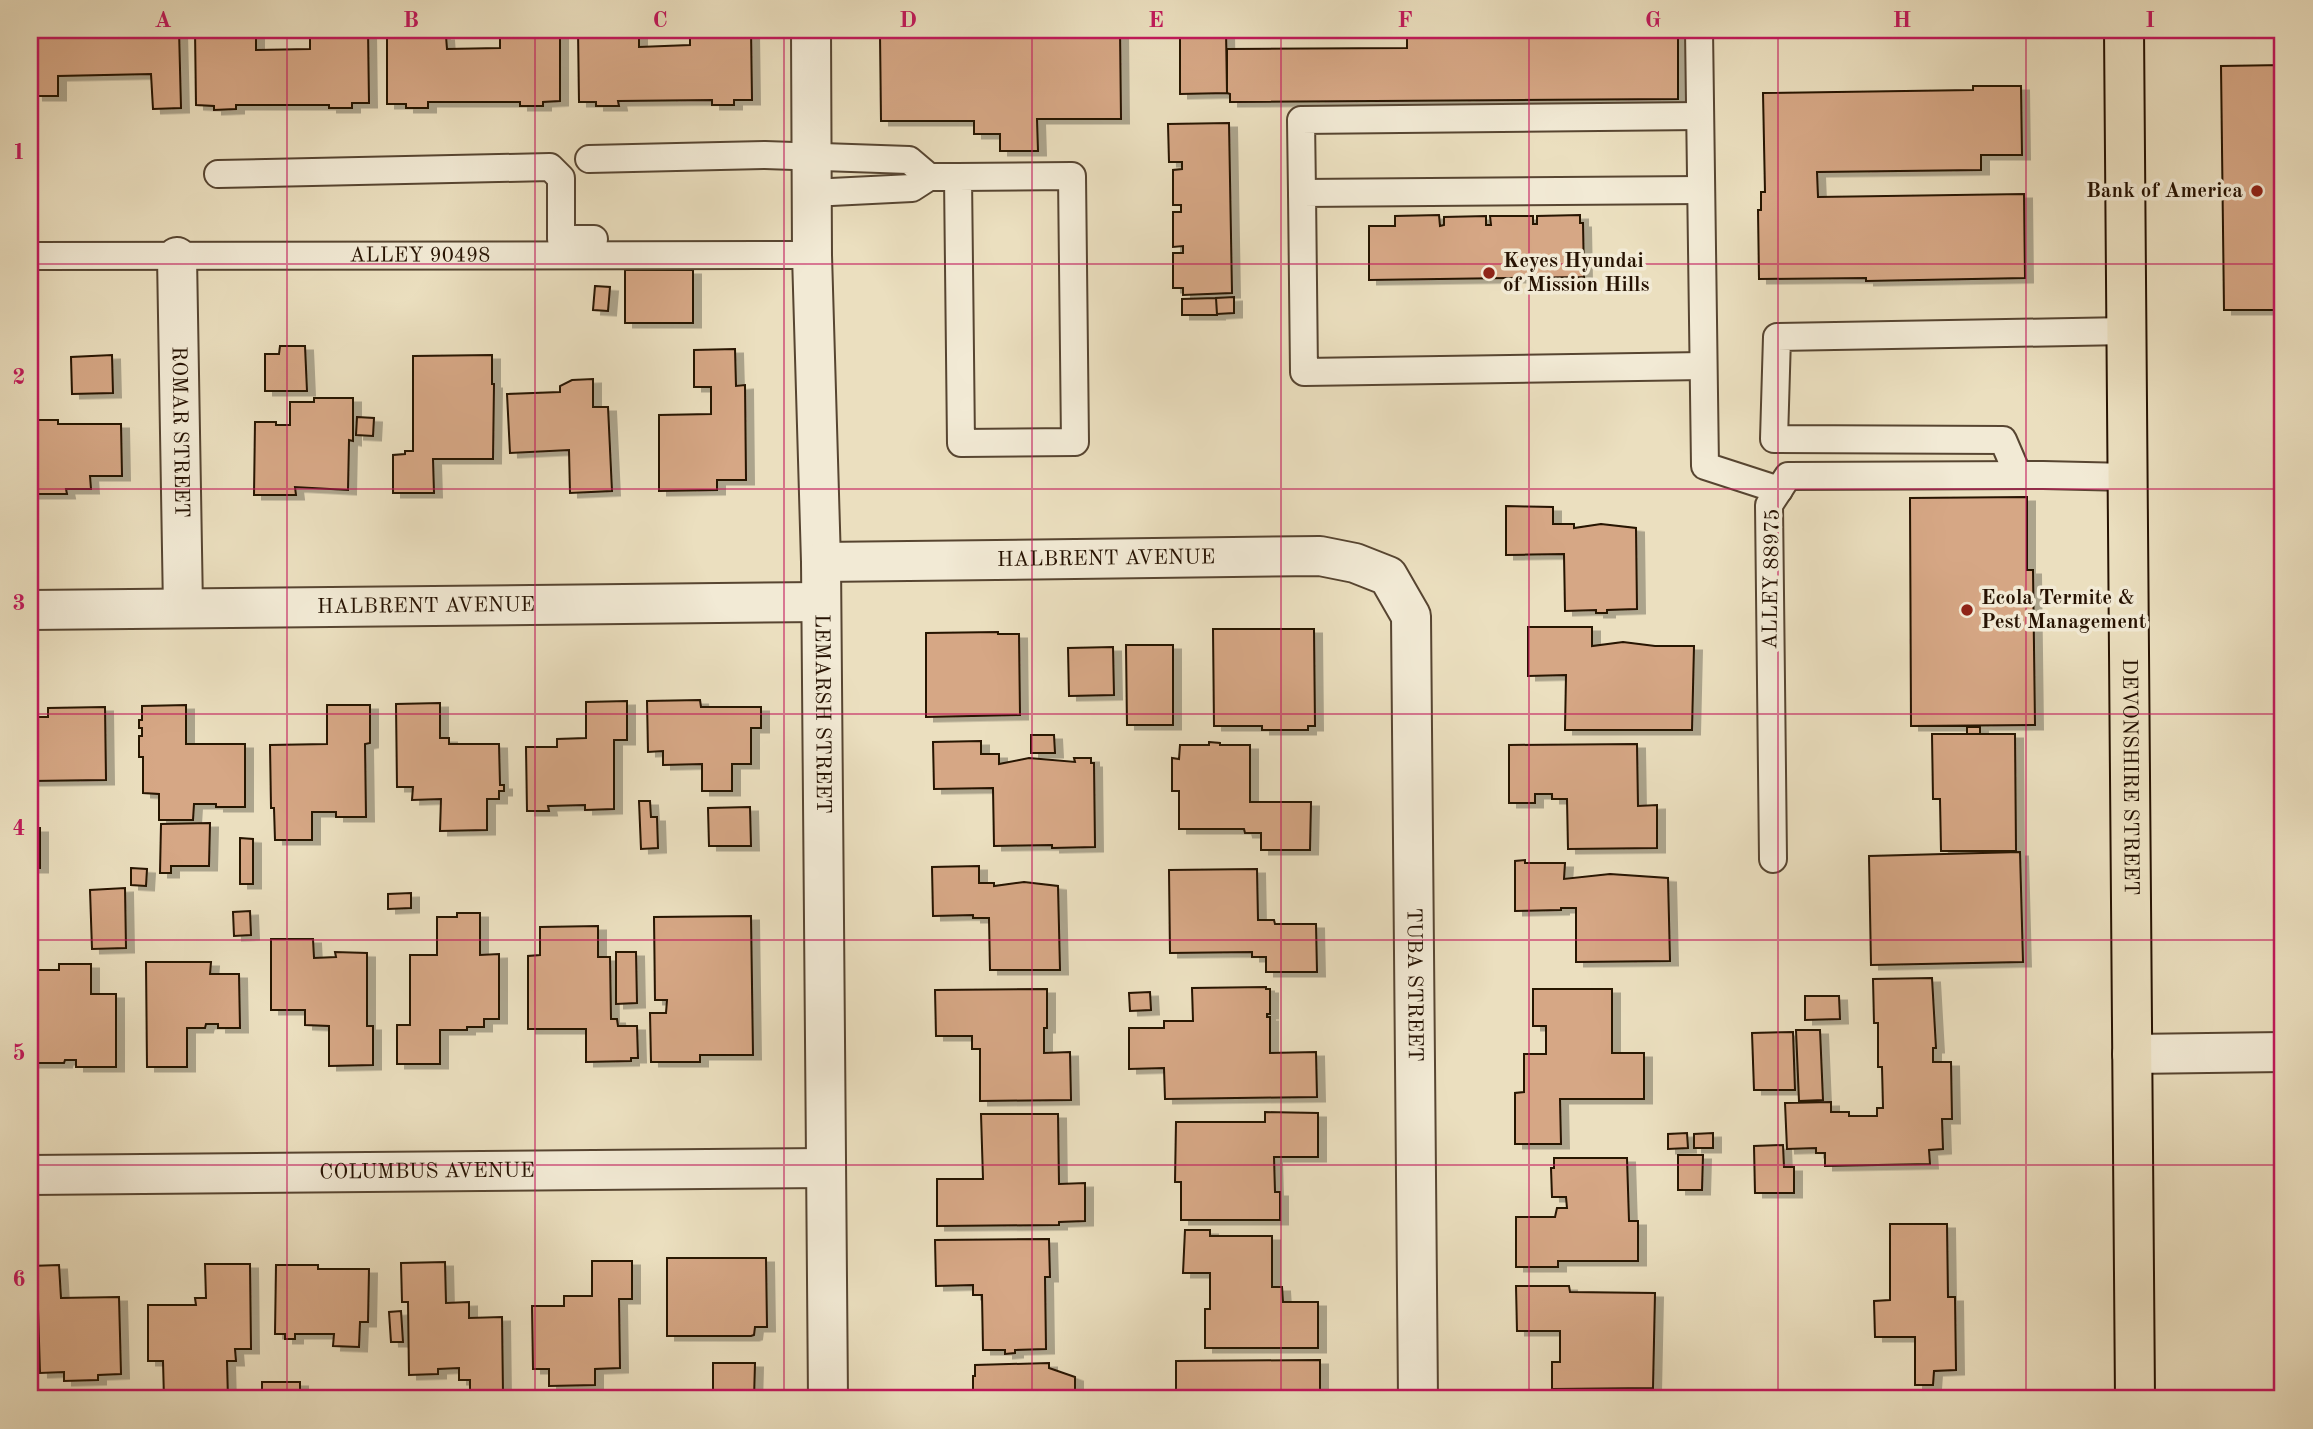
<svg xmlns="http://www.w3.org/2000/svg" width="2313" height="1429" viewBox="0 0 2313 1429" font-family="'Old Standard TT',serif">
  <defs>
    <filter id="shadow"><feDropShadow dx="8" dy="4.5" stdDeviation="0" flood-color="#0004"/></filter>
  </defs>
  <rect width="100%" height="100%" fill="#ebdfbf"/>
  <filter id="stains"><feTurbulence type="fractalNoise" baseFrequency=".00286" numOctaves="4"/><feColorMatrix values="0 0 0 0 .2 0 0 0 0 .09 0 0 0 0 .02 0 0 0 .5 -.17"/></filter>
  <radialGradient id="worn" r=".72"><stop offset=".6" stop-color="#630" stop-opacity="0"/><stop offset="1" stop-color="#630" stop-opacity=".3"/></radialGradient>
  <path fill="#d6a785" stroke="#261202" stroke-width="2" filter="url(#shadow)" d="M 30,30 L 179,30 L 181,108 L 153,109 L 151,74 L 58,76 L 58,96 L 35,96 L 34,73 L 30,74 Z
    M 195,30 L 250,30 L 250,35 L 256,35 L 256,50 L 310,49 L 310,34 L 314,34 L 314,30 L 368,30 L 369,103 L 352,103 L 352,108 L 329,108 L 329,105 L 236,105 L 236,109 L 214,110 L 214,106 L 196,105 Z
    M 387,30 L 442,30 L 442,36 L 446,36 L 447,49 L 500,48 L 500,32 L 505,32 L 505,30 L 560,30 L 560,101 L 543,102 L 543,106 L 520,106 L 520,102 L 428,102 L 428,108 L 406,108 L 406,104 L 387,104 Z
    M 578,30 L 633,30 L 633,32 L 639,32 L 639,47 L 690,45 L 690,30 L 751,30 L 752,100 L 734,100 L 734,105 L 712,105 L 712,100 L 618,101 L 619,106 L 596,106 L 596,102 L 579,102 Z
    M 896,30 L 985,30 L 985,36 L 1035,36 L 1035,30 L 1120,30 L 1121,119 L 1037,119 L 1038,151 L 1000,151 L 1000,134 L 974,134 L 974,121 L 881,121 L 880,34 L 896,35 Z
    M 1180,30 L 1226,30 L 1227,93 L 1180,94 Z
    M 1407,30 L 1678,30 L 1678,99 L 1230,102 L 1230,94 L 1227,93 L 1227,49 L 1407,48 Z
    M 2283,65 L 2283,310 L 2224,310 L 2221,66 Z
    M 1973,86 L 2021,86 L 2022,155 L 1981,155 L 1981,170 L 1817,172 L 1818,197 L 2024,194 L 2025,278 L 1866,281 L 1866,278 L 1759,279 L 1758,210 L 1761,210 L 1761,192 L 1765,192 L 1763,93 L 1973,90 Z
    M 1229,123 L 1232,293 L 1183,295 L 1183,288 L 1173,288 L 1173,253 L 1183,253 L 1183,246 L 1173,247 L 1173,212 L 1181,212 L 1181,205 L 1173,205 L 1173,170 L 1182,169 L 1182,162 L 1169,162 L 1168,124 Z
    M 1439,215 L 1440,226 L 1444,225 L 1444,217 L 1486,216 L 1486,225 L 1491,225 L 1490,216 L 1533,216 L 1533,224 L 1537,224 L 1537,216 L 1580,215 L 1580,223 L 1583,223 L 1584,277 L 1369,280 L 1369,226 L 1395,226 L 1395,216 Z
    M 625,270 L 693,270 L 693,323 L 625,323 Z
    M 595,286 L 610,287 L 608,311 L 593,310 Z
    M 1234,297 L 1234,313 L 1217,314 L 1216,298 Z
    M 1216,298 L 1217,315 L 1182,315 L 1182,299 Z
    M 280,346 L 305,346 L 307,391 L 265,391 L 265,354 L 279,354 Z
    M 735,349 L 736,386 L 745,385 L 746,480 L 717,480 L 717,490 L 659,491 L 659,415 L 711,414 L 711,387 L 694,387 L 694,350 Z
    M 112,355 L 113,393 L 72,394 L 71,357 Z
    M 492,355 L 492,384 L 494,384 L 493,459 L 433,459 L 434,493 L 393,493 L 393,455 L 405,454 L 405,451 L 413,451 L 413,356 Z
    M 593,379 L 593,407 L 608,407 L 612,491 L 570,493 L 569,450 L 510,453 L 507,394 L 560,392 L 560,386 L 572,380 Z
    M 314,398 L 353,398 L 353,441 L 349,440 L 348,490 L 295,487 L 296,495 L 254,495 L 255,422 L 276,422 L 276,425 L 290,425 L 290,402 L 314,402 Z
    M 357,417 L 374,418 L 373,436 L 356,435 Z
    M 30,420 L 58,420 L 58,424 L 121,424 L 122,476 L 90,476 L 91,489 L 66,489 L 67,494 L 30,494 Z
    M 2027,497 L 2027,570 L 2033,570 L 2035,725 L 1911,726 L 1910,498 Z
    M 1506,506 L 1553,507 L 1553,524 L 1574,524 L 1574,528 L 1601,524 L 1636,528 L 1637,609 L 1607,610 L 1607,613 L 1596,613 L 1596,610 L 1565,611 L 1564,554 L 1506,555 Z
    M 1528,627 L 1592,627 L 1592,646 L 1623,642 L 1655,646 L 1694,646 L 1692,730 L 1565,730 L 1566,675 L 1528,676 Z
    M 1213,629 L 1314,629 L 1315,726 L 1308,726 L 1308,730 L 1262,730 L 1262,726 L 1214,726 Z
    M 998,632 L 998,634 L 1019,634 L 1020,715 L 926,717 L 926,633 Z
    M 1126,645 L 1173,645 L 1173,725 L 1127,725 Z
    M 1113,647 L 1114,695 L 1069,696 L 1068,648 Z
    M 700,700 L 701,707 L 761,707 L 761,728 L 751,728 L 751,764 L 732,764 L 732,791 L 702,791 L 702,764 L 663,765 L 663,751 L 648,752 L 647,701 Z
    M 627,701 L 627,740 L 614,740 L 614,809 L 585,810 L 585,805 L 548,806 L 549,811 L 527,811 L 526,747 L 557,747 L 557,739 L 586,738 L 586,702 Z
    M 440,703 L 440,738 L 449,738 L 449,744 L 499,744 L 500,785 L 504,785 L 504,791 L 499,791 L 499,799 L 487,799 L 487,830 L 440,831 L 441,799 L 412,800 L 413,787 L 397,787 L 396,704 Z
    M 186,705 L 186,744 L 245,744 L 245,807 L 216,807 L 216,804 L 194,804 L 193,820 L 159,820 L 159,794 L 143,793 L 143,757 L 139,757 L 139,736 L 142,736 L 142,728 L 139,728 L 139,720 L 142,720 L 142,706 Z
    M 327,705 L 370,705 L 370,743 L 365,744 L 366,817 L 336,817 L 336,812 L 312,812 L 312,840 L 275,840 L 274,808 L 271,808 L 270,745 L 327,744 Z
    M 105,707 L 106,780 L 30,781 L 30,717 L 48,717 L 48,708 Z
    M 1967,727 L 1980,727 L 1980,734 L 1967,734 Z
    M 1932,734 L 2015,734 L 2016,851 L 1941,851 L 1940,799 L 1933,799 Z
    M 1031,735 L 1054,735 L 1055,753 L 1031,753 Z
    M 981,741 L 981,754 L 999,754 L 999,764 L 1029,758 L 1075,762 L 1074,758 L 1091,758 L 1091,763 L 1094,763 L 1095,847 L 1052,848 L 1052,845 L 994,846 L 993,788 L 934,789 L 933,742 Z
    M 1209,742 L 1220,743 L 1220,745 L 1250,745 L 1250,802 L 1311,802 L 1310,850 L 1261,850 L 1261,833 L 1245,833 L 1244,829 L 1179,829 L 1179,791 L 1172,791 L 1172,758 L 1179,759 L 1180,745 L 1209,745 Z
    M 1637,744 L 1638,806 L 1657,805 L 1657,848 L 1568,849 L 1567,799 L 1552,799 L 1552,794 L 1535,794 L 1535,803 L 1509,803 L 1509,745 Z
    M 639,801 L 650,801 L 651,817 L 657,817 L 658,848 L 641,849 Z
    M 750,807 L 751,846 L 709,846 L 708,808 Z
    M 210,823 L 209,866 L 171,866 L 171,873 L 160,873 L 161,824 Z
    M 30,828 L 40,828 L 40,868 L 30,868 Z
    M 240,838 L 253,839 L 253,884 L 240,884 Z
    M 2020,852 L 2023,962 L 1871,965 L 1869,856 Z
    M 1525,860 L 1525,863 L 1565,863 L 1564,879 L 1610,874 L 1668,878 L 1670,961 L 1576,962 L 1576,908 L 1561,908 L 1561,910 L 1515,911 L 1515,861 Z
    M 979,866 L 979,883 L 994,883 L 994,886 L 1024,882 L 1058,886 L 1060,970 L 990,970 L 989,918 L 973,918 L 973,915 L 933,916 L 932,867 Z
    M 131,868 L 147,869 L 146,886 L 131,885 Z
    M 1257,869 L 1258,920 L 1274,920 L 1275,924 L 1316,924 L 1317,972 L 1266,972 L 1266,957 L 1252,957 L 1252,952 L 1170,953 L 1169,870 Z
    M 125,888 L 126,948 L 92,949 L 90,890 Z
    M 411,893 L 411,908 L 388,909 L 388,894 Z
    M 250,911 L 251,935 L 234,936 L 233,912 Z
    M 457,913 L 480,913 L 480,955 L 499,954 L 499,1019 L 484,1019 L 484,1027 L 467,1027 L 467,1030 L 440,1030 L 440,1064 L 397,1064 L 397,1025 L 410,1025 L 410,955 L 437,955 L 437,917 L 457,917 Z
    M 751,916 L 753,1055 L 700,1055 L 700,1062 L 651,1062 L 650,1013 L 666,1013 L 667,1000 L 655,1000 L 654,917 Z
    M 598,926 L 598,957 L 610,957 L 611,1019 L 617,1019 L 618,1026 L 637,1026 L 638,1058 L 631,1058 L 631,1061 L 586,1062 L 586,1029 L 528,1029 L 528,956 L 540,955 L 540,927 Z
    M 271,939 L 313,939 L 314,958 L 336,957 L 335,952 L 367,953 L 367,1026 L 373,1026 L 373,1065 L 329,1066 L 329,1026 L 305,1025 L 305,1010 L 271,1010 Z
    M 616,952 L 636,952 L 637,1003 L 616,1004 Z
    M 146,962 L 211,962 L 210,974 L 239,974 L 240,1028 L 218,1028 L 218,1024 L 206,1024 L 205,1028 L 187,1028 L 187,1067 L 147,1067 Z
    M 59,964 L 91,964 L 91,994 L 116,994 L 116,1067 L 76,1067 L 76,1060 L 65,1060 L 64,1063 L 30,1063 L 30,970 L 59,970 Z
    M 1932,978 L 1936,1048 L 1933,1048 L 1933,1062 L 1951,1062 L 1952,1119 L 1942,1119 L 1943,1149 L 1929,1150 L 1930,1164 L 1825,1166 L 1825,1153 L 1816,1153 L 1816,1148 L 1787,1149 L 1785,1103 L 1831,1102 L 1831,1112 L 1849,1112 L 1849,1116 L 1877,1116 L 1877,1108 L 1883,1108 L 1882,1067 L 1878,1067 L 1878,1023 L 1874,1023 L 1873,979 Z
    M 1266,987 L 1266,989 L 1270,989 L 1270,1014 L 1267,1014 L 1267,1017 L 1270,1017 L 1270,1053 L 1316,1052 L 1317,1097 L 1165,1099 L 1164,1068 L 1129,1069 L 1129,1028 L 1164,1028 L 1164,1021 L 1193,1021 L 1192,988 Z
    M 1047,989 L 1047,1028 L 1044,1028 L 1044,1053 L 1070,1052 L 1071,1100 L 980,1101 L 980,1049 L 972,1049 L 972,1036 L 936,1036 L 935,990 Z
    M 1533,989 L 1612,989 L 1612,1053 L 1644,1053 L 1644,1099 L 1560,1099 L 1561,1144 L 1515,1144 L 1515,1093 L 1524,1092 L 1524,1054 L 1546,1054 L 1546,1026 L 1533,1026 Z
    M 1150,992 L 1151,1010 L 1130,1011 L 1129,993 Z
    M 1805,996 L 1839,996 L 1840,1019 L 1805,1020 Z
    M 1796,1030 L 1820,1030 L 1823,1100 L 1799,1101 Z
    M 1793,1032 L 1795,1090 L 1754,1090 L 1752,1033 Z
    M 1265,1112 L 1318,1113 L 1318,1157 L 1274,1157 L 1275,1192 L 1280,1192 L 1280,1220 L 1181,1220 L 1181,1182 L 1175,1182 L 1176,1122 L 1265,1122 Z
    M 981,1114 L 1058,1114 L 1059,1184 L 1085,1183 L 1085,1221 L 1059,1222 L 1059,1225 L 937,1226 L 937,1179 L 983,1179 Z
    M 1687,1133 L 1688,1148 L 1668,1149 L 1668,1134 Z
    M 1713,1133 L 1713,1148 L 1694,1148 L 1694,1134 Z
    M 1783,1145 L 1784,1167 L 1794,1167 L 1794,1193 L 1755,1193 L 1754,1146 Z
    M 1678,1155 L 1703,1155 L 1702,1190 L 1678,1190 Z
    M 1554,1158 L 1627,1158 L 1629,1221 L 1638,1221 L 1638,1261 L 1558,1261 L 1558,1267 L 1516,1267 L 1516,1217 L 1555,1217 L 1557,1208 L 1567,1208 L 1566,1197 L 1552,1197 L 1551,1168 L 1554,1168 Z
    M 1890,1224 L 1947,1224 L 1948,1297 L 1955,1297 L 1956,1370 L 1934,1371 L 1933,1385 L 1915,1385 L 1915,1337 L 1875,1337 L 1874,1301 L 1890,1300 Z
    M 1185,1230 L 1210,1230 L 1210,1236 L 1272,1236 L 1272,1287 L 1282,1287 L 1283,1302 L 1318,1302 L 1318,1348 L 1205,1348 L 1205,1309 L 1210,1309 L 1210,1273 L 1183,1273 Z
    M 1049,1239 L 1050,1277 L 1045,1277 L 1046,1349 L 1015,1350 L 1015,1353 L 1005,1354 L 1005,1350 L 983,1350 L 982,1295 L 973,1295 L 973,1285 L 936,1286 L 935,1240 Z
    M 667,1258 L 766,1258 L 767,1327 L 755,1327 L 754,1335 L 751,1336 L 667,1336 Z
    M 592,1261 L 632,1261 L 632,1299 L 619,1299 L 620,1368 L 595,1369 L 595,1385 L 549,1386 L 549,1369 L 533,1369 L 532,1306 L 564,1306 L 564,1296 L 592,1296 Z
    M 445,1262 L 446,1303 L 469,1302 L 469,1318 L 502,1317 L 503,1394 L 470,1395 L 470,1380 L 459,1380 L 459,1368 L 438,1369 L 438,1374 L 409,1375 L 408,1302 L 402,1302 L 401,1263 Z
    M 205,1264 L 250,1264 L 251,1349 L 235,1349 L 236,1361 L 227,1361 L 228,1399 L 164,1399 L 163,1361 L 148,1361 L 148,1305 L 196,1305 L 195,1298 L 206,1298 Z
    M 59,1265 L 61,1298 L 119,1297 L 121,1374 L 98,1375 L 98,1380 L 64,1381 L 64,1372 L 40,1373 L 38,1309 L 30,1309 L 30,1266 Z
    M 276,1265 L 318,1265 L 318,1269 L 369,1269 L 368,1322 L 360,1322 L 359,1347 L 333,1346 L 334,1334 L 295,1334 L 295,1339 L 285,1339 L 285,1334 L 275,1334 Z
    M 1516,1286 L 1569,1286 L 1570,1292 L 1655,1293 L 1653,1388 L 1552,1389 L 1552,1362 L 1560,1362 L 1560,1331 L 1517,1331 Z
    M 401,1311 L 403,1342 L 391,1342 L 389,1312 Z
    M 1320,1360 L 1320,1399 L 1176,1399 L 1176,1361 Z
    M 713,1363 L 755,1363 L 754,1399 L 713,1399 Z
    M 1049,1363 L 1049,1368 L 1075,1377 L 1075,1399 L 973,1399 L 973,1376 L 975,1376 L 975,1365 Z
    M 262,1382 L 300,1382 L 300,1399 L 262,1399 Z"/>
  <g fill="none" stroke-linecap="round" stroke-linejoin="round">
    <g stroke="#574531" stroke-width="30">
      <g id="lane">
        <path d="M 1699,30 L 1705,466 L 1779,490"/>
        <path d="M 589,159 L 765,155 L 909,160 L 929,177"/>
        <path d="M 218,174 L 550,167 L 561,178 L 561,239 L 594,239"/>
        <path d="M 1701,190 L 1302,193 L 1304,372 L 1703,366"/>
        <path d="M 811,193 L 912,188 L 929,177 L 958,177 L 961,443 L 1075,442 L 1072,176 L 958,177"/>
        <path d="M 1302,193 L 1301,120 L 1700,116"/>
        <path id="s1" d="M 30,256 L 812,255"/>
        <path d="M 2018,475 L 2003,440 L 1774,439 L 1777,337 L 2127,331"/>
        <path d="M 1773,859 L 1769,505 L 1788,476 L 2043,475 L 2128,477"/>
      </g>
    </g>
    <g stroke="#574531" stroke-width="42">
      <g id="street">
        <path id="s2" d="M 811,30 L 812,255 L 821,562 L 828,1399"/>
        <path id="s3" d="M 177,257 L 183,608"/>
        <path id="s4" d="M 821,562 L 1320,556 L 1355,563 L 1388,576 L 1411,616 L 1418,1399"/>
        <path id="s5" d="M 30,610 L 821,602"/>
        <path d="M 2132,1054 L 2283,1052"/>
        <path id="s6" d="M 30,1175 L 826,1168"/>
      </g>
    </g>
    <g stroke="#261202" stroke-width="42">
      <g id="primary">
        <path id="s7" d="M 2124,30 L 2135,1399"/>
      </g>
    </g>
    <use href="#lane" stroke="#f2ead5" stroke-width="26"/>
    <use href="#street" stroke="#f2ead5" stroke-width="38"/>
    <use href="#primary" stroke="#ebdfbf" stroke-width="38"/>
  </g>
  <path fill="none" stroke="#c2185b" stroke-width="2" stroke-opacity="0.55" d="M 287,30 L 287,1399M 535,30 L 535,1399M 784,30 L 784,1399M 1032,30 L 1032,1399M 1281,30 L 1281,1399M 1529,30 L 1529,1399M 1778,30 L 1778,1399M 2026,30 L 2026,1399M 30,264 L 2283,264M 30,489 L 2283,489M 30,714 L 2283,714M 30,940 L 2283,940M 30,1165 L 2283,1165"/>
  <g fill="#8f2418" stroke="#f2ead5" stroke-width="2.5">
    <circle cx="2257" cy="191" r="7"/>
    <circle cx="1489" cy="273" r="7"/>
    <circle cx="1967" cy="610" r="7"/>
  </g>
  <g text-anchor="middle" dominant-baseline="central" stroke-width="7" stroke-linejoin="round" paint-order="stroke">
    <g font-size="21" font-weight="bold" fill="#261202" stroke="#f2ead5" text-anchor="start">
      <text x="2243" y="191" text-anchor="end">Bank of America</text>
      <text x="1503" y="261">Keyes Hyundai<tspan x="1503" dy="24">of Mission Hills</tspan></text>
      <text x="1981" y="598">Ecola Termite &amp;<tspan x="1981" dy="24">Pest Management</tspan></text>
    </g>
    <g font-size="21" fill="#261202" stroke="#f2ead5">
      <text stroke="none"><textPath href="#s1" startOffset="390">ALLEY 90498</textPath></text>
      <text stroke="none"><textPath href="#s3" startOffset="175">ROMAR STREET</textPath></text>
      <text stroke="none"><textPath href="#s4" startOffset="285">HALBRENT AVENUE</textPath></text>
      <text transform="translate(1772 579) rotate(-89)">ALLEY 88975</text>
      <text stroke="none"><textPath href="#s5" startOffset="396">HALBRENT AVENUE</textPath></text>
      <text stroke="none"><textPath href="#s2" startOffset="684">LEMARSH STREET</textPath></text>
      <text stroke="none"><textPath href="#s7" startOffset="747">DEVONSHIRE STREET</textPath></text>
      <text stroke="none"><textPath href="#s4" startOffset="985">TUBA STREET</textPath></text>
      <text stroke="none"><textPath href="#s6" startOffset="397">COLUMBUS AVENUE</textPath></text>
    </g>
  </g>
  <rect width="2313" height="1429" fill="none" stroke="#ebdfbf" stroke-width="77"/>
  <rect x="38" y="38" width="2236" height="1352" fill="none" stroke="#c2185b" stroke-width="2.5"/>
  <g font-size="23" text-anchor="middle" font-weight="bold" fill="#c2185b">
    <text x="163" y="27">A</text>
    <text x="411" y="27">B</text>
    <text x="660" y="27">C</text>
    <text x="908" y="27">D</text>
    <text x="1156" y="27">E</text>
    <text x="1405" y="27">F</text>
    <text x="1653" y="27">G</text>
    <text x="1902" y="27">H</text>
    <text x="2150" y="27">I</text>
    <text x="19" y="159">1</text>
    <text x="19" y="384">2</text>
    <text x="19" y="610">3</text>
    <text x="19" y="835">4</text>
    <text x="19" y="1060">5</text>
    <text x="19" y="1286">6</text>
  </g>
  <rect width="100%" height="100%" filter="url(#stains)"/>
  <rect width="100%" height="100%" fill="url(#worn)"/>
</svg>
